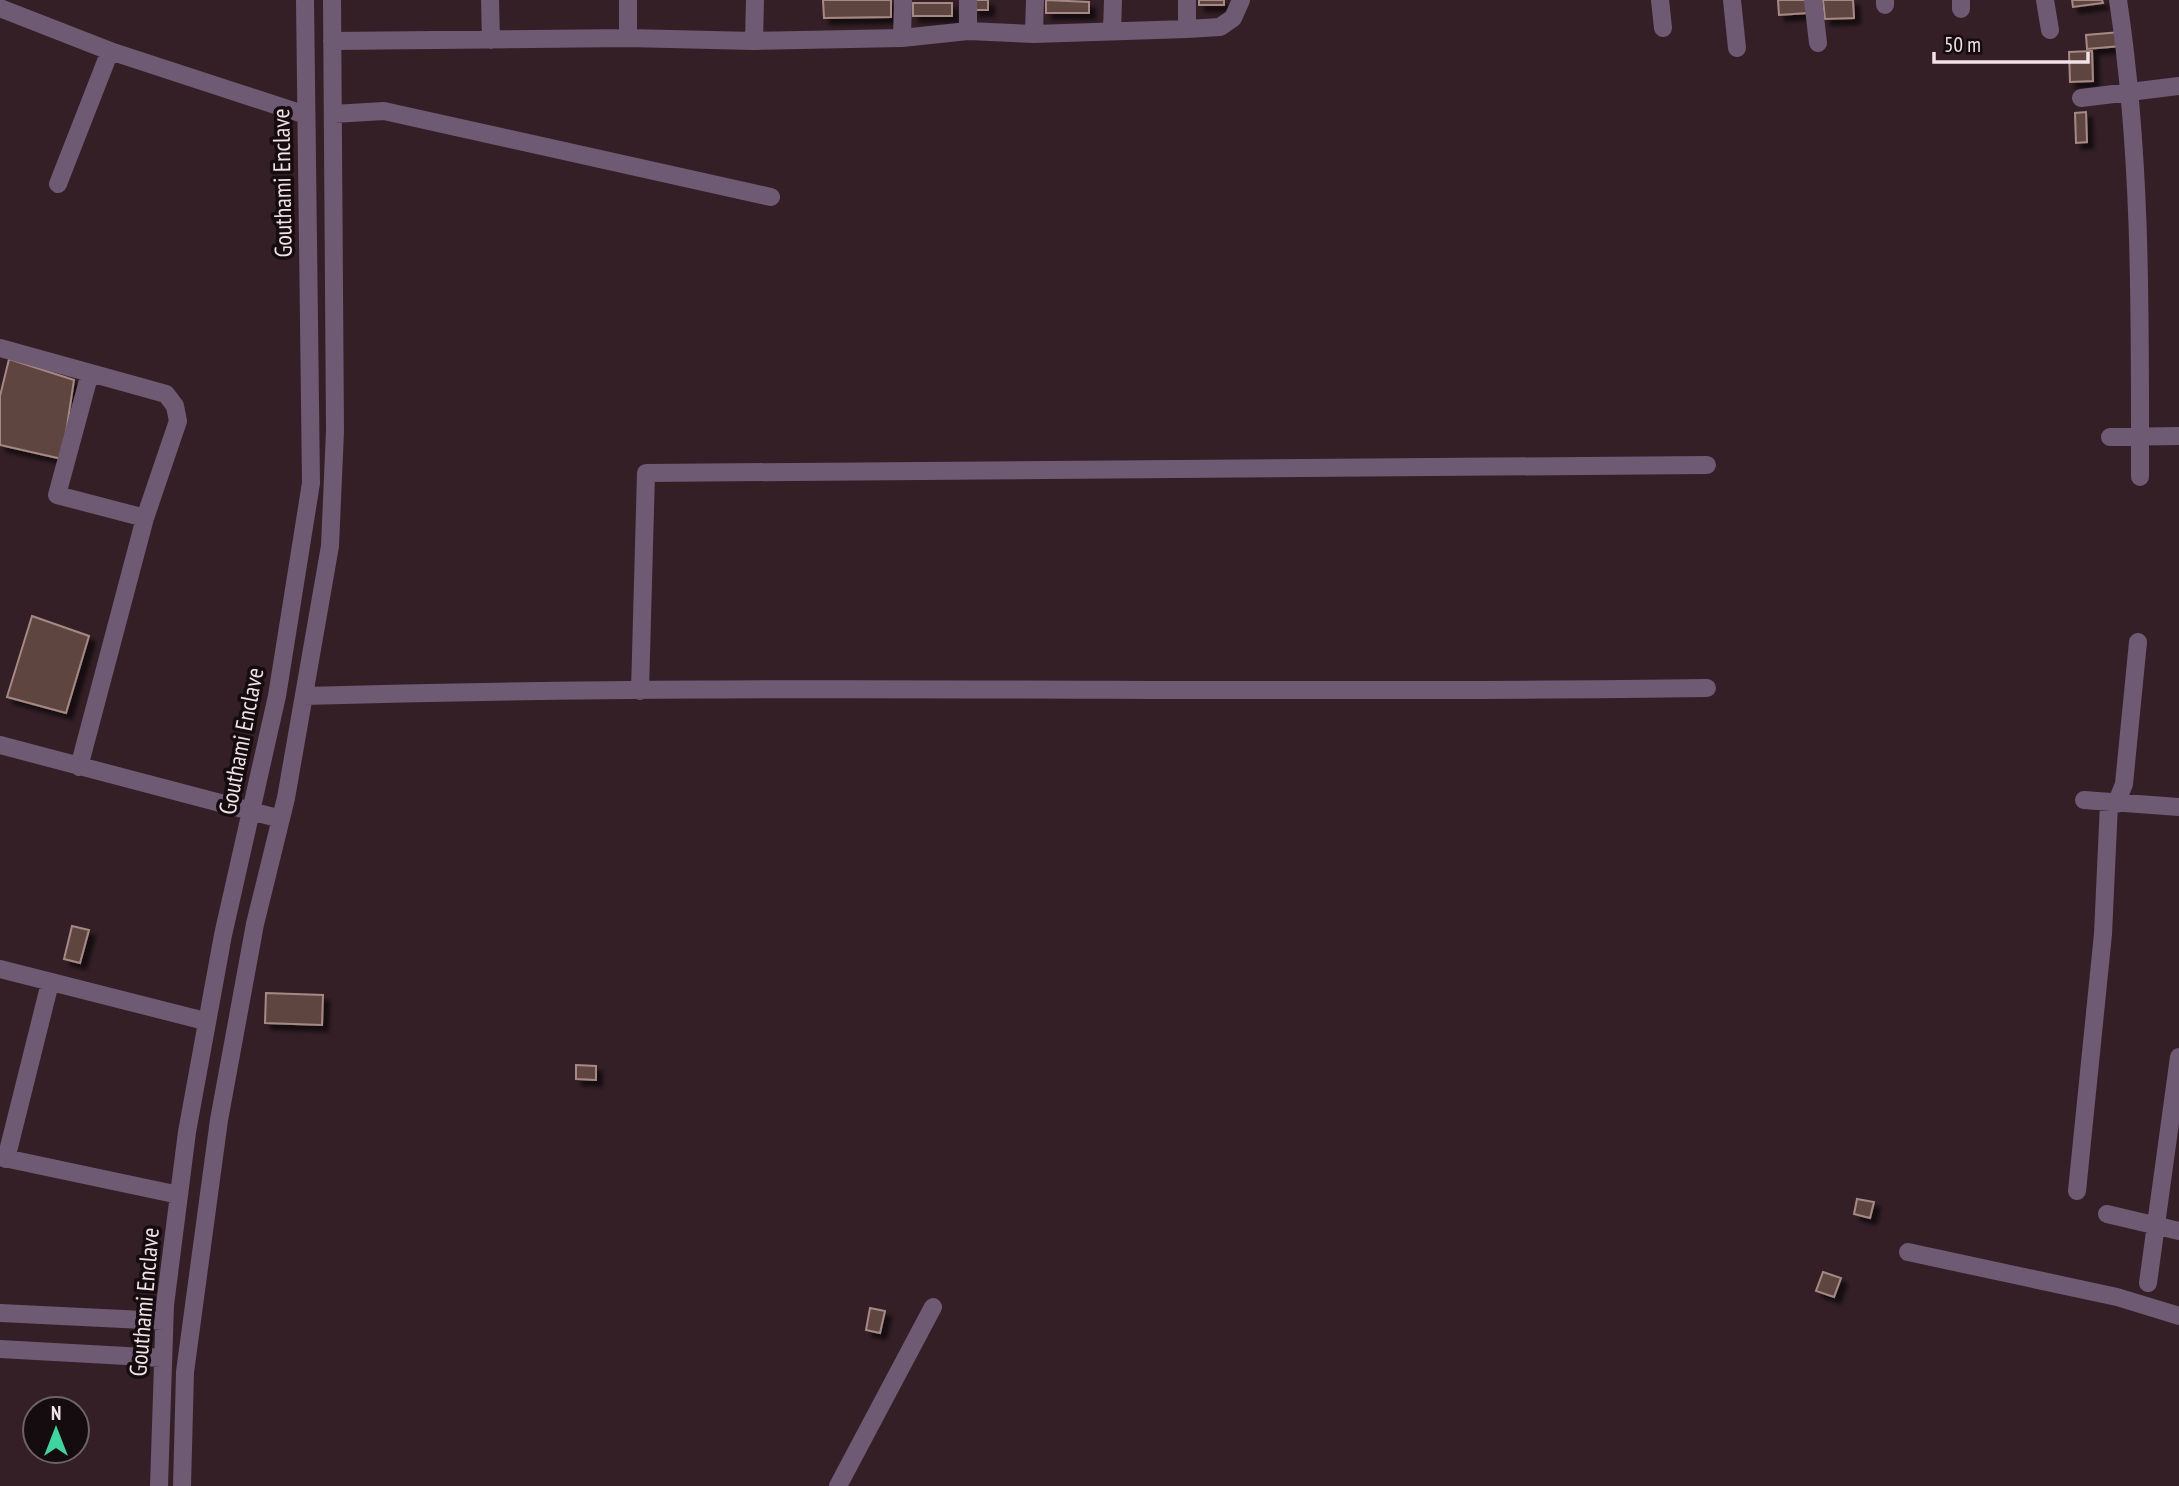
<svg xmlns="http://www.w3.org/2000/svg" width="2179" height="1486" viewBox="0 0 2179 1486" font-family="'PT Sans Narrow',sans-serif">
  <defs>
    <filter id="shadow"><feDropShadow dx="6" dy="6" stdDeviation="2" flood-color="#0009"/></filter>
  </defs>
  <rect width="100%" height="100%" fill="#341f27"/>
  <path fill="#5f4541" stroke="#a68984" stroke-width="2" filter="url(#shadow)" d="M 823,0 L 891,0 L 891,17 L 824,18 Z
    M 973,0 L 988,0 L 988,10 L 973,10 Z
    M 1046,0 L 1089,2 L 1089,13 L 1046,13 Z
    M 1199,0 L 1224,0 L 1224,5 L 1199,5 Z
    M 1778,0 L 1807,0 L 1808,13 L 1779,15 Z
    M 1823,0 L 1853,0 L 1854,18 L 1825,19 Z
    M 2072,0 L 2102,0 L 2103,3 L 2073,7 Z
    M 913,3 L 952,3 L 952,16 L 913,16 Z
    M 2120,32 L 2121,46 L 2087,49 L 2086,35 Z
    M 2092,51 L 2093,81 L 2070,82 L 2069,52 Z
    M 2086,112 L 2087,142 L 2076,143 L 2075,113 Z
    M 9,359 L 74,380 L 62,459 L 0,445 L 0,396 Z
    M 32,616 L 89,636 L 66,713 L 7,697 Z
    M 72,926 L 89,930 L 80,963 L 64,959 Z
    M 266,993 L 323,995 L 322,1025 L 265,1023 Z
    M 576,1065 L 596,1066 L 596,1080 L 576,1079 Z
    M 1857,1199 L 1874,1202 L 1870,1218 L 1854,1214 Z
    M 1823,1272 L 1841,1278 L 1834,1297 L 1816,1291 Z
    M 870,1308 L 885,1311 L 880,1333 L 866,1330 Z"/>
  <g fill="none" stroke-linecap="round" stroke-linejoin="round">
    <path stroke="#6f5a73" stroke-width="18" d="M 490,0 L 491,40
      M 968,0 L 968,31
      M 1660,0 L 1663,28
      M 1732,0 L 1737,48
      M 1813,0 L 1818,43
      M 1885,0 L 1885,5
      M 1961,0 L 1961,9
      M 2045,0 L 2050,30
      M 2118,0 C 2142,158 2140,318 2140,477
      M 0,8 L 110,51 L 306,115
      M 1187,29 L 1187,0
      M 1112,31 L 1113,0
      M 1034,34 L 1035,0
      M 628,38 L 628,0
      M 902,38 L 903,0
      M 332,41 L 628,38 L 754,41 L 902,38 L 968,31 L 1034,34 L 1187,29 L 1220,27 L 1233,18 L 1241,0
      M 754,41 L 755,0
      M 2081,98 L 2179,86
      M 333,114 L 384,111 L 771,197
      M 58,184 L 110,51
      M 0,348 L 166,394 L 175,406 L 178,421 L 145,518 L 79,767
      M 90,373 L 57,495 L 145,518
      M 2110,437 L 2179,436
      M 640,691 L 646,473 L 1707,465
      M 304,696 C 771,682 1239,695 1707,688
      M 0,745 L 281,819
      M 2084,800 L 2179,807
      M 2116,804 L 2124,784 L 2138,642
      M 0,969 L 205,1021
      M 0,1157 L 179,1195
      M 6,1159 L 50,983
      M 2077,1191 L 2103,934 L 2109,804
      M 2107,1214 L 2179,1231
      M 1908,1252 L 2117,1297 L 2179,1316
      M 2148,1283 L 2179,1057
      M 0,1313 L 164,1321
      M 0,1349 L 162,1358
      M 159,1486 L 165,1305 L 187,1132 L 223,935 L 277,696 L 311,483 L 305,0
      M 182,1486 L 185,1372 L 219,1120 L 255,924 L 286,798 L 330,546 L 335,431 L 332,0
      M 838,1486 L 933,1307"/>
  </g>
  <g text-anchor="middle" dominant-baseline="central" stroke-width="7" stroke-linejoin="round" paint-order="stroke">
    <g font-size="24" fill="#f2e2e8" stroke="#150c10">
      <text transform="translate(282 183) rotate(-91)">Gouthami Enclave</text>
      <text transform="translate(241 741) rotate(-79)">Gouthami Enclave</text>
      <text transform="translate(144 1302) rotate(-85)">Gouthami Enclave</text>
    </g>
  </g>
  <g transform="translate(56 1430)"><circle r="33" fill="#150c10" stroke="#6d6266" stroke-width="2"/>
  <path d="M0-5L12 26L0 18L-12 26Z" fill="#42d4a0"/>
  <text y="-10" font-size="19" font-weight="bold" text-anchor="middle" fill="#f2e2e8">N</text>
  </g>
  <path d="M1934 52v10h154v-10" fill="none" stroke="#f2e2e8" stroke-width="3.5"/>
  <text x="1944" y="52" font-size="21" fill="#f2e2e8" stroke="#150c10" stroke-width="5" paint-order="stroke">50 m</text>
</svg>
